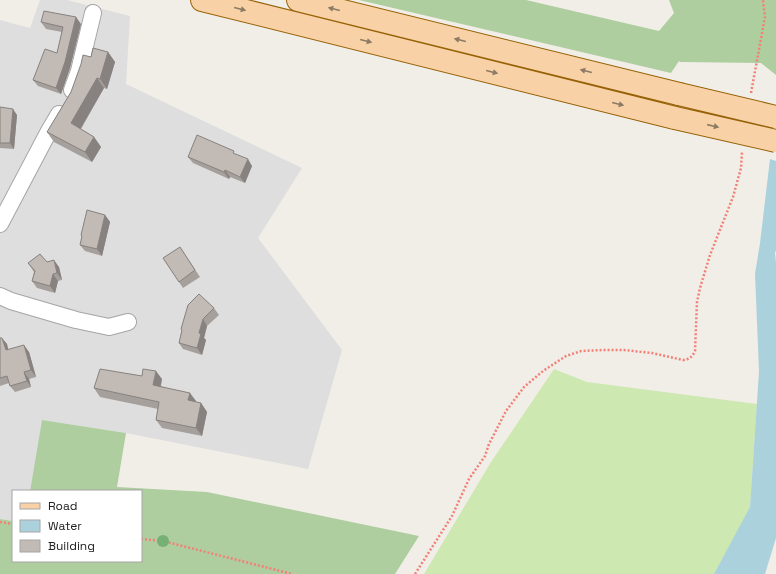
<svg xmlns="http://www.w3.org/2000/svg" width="776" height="574" viewBox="0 0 776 574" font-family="'Space Grotesk',sans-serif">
  <rect width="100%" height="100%" fill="#f1eee8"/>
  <path fill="#dfdede" d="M 40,0 L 67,0 L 130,16 L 126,84 L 302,168 L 258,238 L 342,350 L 308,469 L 126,433 L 42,420 L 30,491 L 13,491 L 13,521 L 0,519 L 0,20 L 30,28 Z"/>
  <path fill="#cee8b1" d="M 554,369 L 587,382 L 757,404 L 750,507 L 719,574 L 424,574 L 491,462 Z"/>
  <path fill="#aece9f" d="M 359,0 L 526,0 L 659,31 L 674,13 L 669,0 L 776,0 L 776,75 L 761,63 L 680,62 L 679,61 L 671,73 Z
    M 42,420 L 126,433 L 117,487 L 207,492 L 419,536 L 395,574 L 0,574 L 0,519 L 13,521 L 13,561 L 141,561 L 141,491 L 30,491 Z"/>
  <path fill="#abd2dc" d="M 770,159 L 776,161 L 776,250 L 775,253 L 776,263 L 776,538 L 765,574 L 714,574 L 750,507 L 759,371 L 755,274 L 760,243 Z"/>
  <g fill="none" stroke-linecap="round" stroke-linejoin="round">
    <g stroke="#a5a5a5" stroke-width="18">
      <path id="street" d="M 72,90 L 79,71 L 93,13
        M 0,224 L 49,131 L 59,114
        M 0,296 L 11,301 L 76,320 L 109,327 L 128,322"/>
    </g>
    <g stroke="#976207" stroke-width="24">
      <path id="primary" d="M 202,0 L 675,118
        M 298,0 L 679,94"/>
    </g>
    <path stroke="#f37f76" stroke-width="2.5" stroke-dasharray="2 2" stroke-linecap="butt" d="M 751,93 L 765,17 L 763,0
      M 0,522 L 13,524
      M 141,539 L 163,541 L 292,574
      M 415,574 L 452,516 L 469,479 L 485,456 L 489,444 L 506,411 L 524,387 L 543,371 L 566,356 L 581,351 L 603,350 L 624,350 L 652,353 L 683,360 C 690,359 692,357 695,351 L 697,302 L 700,288 L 710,255 L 733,197 L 741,168 L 742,152"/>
    <use href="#street" stroke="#fff" stroke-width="16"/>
    <use href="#primary" stroke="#f8d2a6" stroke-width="22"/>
    <g stroke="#976207" stroke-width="24" stroke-linecap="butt">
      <path id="primary-bridge" d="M 679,94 L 776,117
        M 675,118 L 776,141"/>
    </g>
    <use href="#primary-bridge" stroke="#f8d2a6" stroke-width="22"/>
  </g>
  <circle fill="#76b075" cx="163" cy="541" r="6"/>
  <path fill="#a6a09c" d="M 41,22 L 81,24 L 70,68 L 61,94 L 38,86 L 33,80 L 57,53 L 62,32 L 46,29 Z
    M 108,52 L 115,62 L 107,89 L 104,88 L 81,129 L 94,137 L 101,147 L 92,162 L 54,142 L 47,132 L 71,92 L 91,57 Z
    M 0,107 L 17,115 L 14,149 L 0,148 Z
    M 236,154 L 252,166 L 245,183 L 230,177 L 229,179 L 193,163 L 188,157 Z
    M 105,215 L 110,222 L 102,256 L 85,251 L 80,245 L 82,237 L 81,235 Z
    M 180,247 L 200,277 L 183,288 L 163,258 Z
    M 47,262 L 59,267 L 62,280 L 58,281 L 55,293 L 37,288 L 32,281 L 34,272 L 28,263 Z
    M 214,308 L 219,315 L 207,326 L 204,338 L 206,340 L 202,355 L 183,349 L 179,343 L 182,331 L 181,329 Z
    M 0,338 L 7,344 L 8,350 L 29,352 L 36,377 L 29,379 L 31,387 L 15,392 L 10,386 L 9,383 L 0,386 Z
    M 162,379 L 161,386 L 196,401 L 196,402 L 201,403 L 207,412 L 202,436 L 162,428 L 156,420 L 158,409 L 100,397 L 94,388 Z"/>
  <path fill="#87827f" d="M 76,17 L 81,24 L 70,68 L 61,94 L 56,88 Z
    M 108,52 L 115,62 L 107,89 L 100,79 Z
    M 97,78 L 104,88 L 78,133 L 71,123 Z
    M 13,109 L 17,115 L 14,149 L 10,143 Z
    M 94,137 L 101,147 L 92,162 L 85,152 Z
    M 248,159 L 252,166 L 245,183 L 240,177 Z
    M 225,170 L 230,177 L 229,179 L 224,172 Z
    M 105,215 L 110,222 L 102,256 L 97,249 Z
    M 54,260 L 59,267 L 62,280 L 57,273 Z
    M 53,274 L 58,281 L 55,293 L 50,286 Z
    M 203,319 L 207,326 L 204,338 L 206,340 L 202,355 L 197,348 L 199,333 Z
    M 2,338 L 7,344 L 10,357 L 6,350 Z
    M 24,345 L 29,352 L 36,377 L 31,370 Z
    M 156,371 L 162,379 L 159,393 L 153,385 Z
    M 24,372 L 29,379 L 31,387 L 27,381 Z
    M 190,393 L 196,401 L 194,409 L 188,400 Z
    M 201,403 L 207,412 L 202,436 L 196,428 Z"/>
  <path fill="#c1bab5" stroke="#87827f" d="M 44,11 L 76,17 L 65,62 L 56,88 L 33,80 L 45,49 L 57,53 L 63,27 L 41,22 Z
    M 93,48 L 108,52 L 100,79 L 97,78 L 71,123 L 94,137 L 85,152 L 47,132 L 71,92 L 81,64 L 83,55 L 91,57 Z
    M 0,107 L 13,109 L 10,143 L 0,143 Z
    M 197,135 L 234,151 L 233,153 L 248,159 L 240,177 L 225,170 L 224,172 L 188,157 Z
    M 87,210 L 105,215 L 97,249 L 80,245 L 82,236 L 81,235 Z
    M 180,247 L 195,270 L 179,282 L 163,258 Z
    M 40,254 L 47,262 L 54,260 L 57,273 L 53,274 L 50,286 L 32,281 L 35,271 L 28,263 Z
    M 199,294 L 214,308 L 203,319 L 199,333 L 201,334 L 197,348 L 179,343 L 182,330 L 181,329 L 188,305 Z
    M 0,338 L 2,338 L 6,350 L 24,345 L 31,370 L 24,372 L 27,381 L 10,386 L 7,376 L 0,378 Z
    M 100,369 L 142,376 L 143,369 L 156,371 L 153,385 L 190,393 L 188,400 L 201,403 L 196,428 L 156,420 L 159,402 L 94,388 Z"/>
  <defs><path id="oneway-solid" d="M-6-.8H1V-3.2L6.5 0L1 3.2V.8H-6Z"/></defs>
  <g fill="#8c7a64">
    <use href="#oneway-solid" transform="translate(240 9) rotate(14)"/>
    <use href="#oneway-solid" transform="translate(334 9) rotate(-166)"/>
    <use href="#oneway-solid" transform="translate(460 40) rotate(-166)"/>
    <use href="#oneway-solid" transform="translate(366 41) rotate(14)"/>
    <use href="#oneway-solid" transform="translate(586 71) rotate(-166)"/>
    <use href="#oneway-solid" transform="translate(492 72) rotate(14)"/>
    <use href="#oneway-solid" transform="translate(618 104) rotate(14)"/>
    <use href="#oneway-solid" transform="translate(713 126) rotate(13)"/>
  </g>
  <rect x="12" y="490" width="130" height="72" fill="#ffffff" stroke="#a6a6a6"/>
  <rect x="20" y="503" width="20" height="6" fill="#f8d2a6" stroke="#a6a6a6"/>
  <text x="48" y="510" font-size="12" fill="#212121">Road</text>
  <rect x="20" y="520" width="20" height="12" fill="#abd2dc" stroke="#a6a6a6"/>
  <text x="48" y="530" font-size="12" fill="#212121">Water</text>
  <rect x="20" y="540" width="20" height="12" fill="#c1bab5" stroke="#a6a6a6"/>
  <text x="48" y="550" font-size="12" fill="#212121">Building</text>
</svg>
